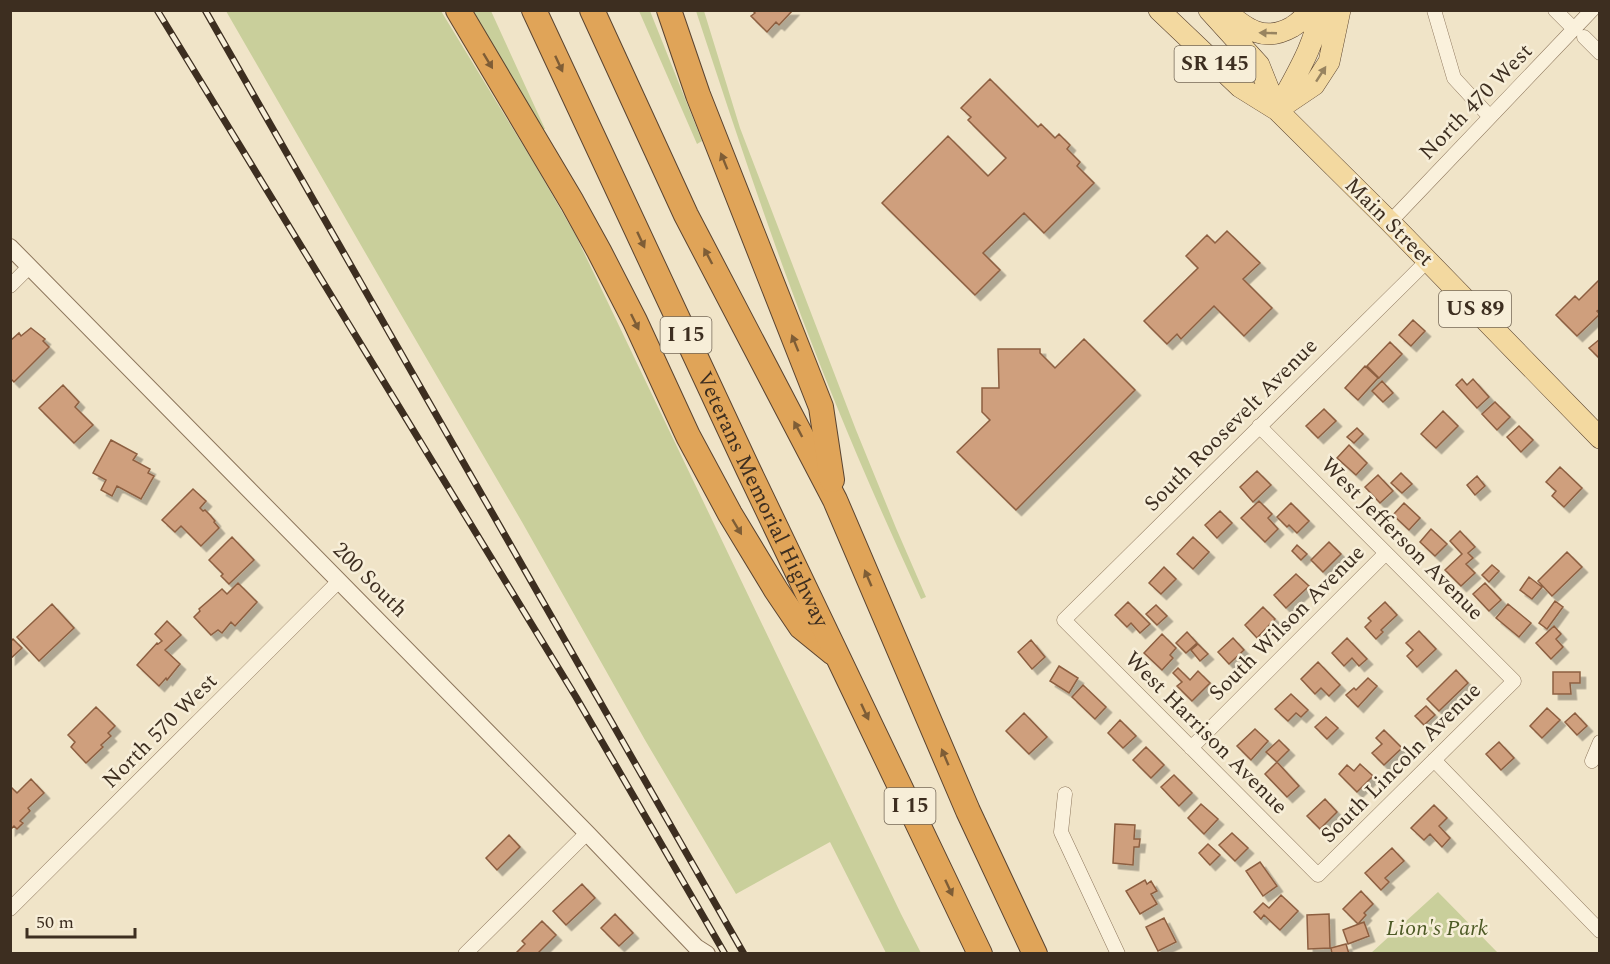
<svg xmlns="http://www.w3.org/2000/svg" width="1610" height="964" viewBox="0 0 1610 964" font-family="Spectral,serif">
  <defs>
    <filter id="shadow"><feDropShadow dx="5.5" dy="5.5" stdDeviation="0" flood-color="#0004"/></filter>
  </defs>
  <rect width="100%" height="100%" fill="#f0e4c8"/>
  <path fill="#c9cf9b" d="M 226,11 L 441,11 L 535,165 L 576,236 L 901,914 L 921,953 L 886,953 L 830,842 L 736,894 L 645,740 L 522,522 L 396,306 Z
    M 471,11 L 491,11 L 545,129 L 543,129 Z
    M 639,11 L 650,11 L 702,141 L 697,144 Z
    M 696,11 L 704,11 L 740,128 L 856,430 L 896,528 L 926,597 L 921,599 C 875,499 831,397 793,294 C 758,200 727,105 696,11 Z
    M 1438,892 L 1498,953 L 1371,953 Z"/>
  <path fill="#cf9f7d" stroke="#8d5f41" stroke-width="1.5" filter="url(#shadow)" d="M 752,10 L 793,10 L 779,25 L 776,22 L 767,32 L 751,16 L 755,13 Z
    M 990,79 L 1038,127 L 1041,124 L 1055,138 L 1059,134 L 1070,145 L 1067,149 L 1080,162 L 1077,166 L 1094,183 L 1044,233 L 1024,213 L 983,253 L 1000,270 L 975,295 L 882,203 L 948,136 L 988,176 L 1006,158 L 968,120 L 971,117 L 961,108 Z
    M 1227,231 L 1260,263 L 1243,279 L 1272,308 L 1244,336 L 1214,306 L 1181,339 L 1177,334 L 1167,344 L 1144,321 L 1198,268 L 1186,256 L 1207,235 L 1215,243 Z
    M 1600,279 L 1600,309 L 1597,311 L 1600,314 L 1577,336 L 1556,315 L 1575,296 L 1579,300 Z
    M 1413,320 L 1425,331 L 1411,346 L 1399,335 Z
    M 31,328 L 45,339 L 43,341 L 49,347 L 14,382 L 10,378 L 10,341 L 19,333 L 21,336 Z
    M 1084,339 L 1135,390 L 1016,510 L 957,452 L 990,420 L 982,412 L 982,388 L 999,388 L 998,349 L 1040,349 L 1040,353 L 1055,368 Z
    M 1600,339 L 1600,359 L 1589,348 Z
    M 1390,342 L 1402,354 L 1379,378 L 1367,366 Z
    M 1365,366 L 1378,378 L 1358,400 L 1345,388 Z
    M 1462,379 L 1467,385 L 1473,379 L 1489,397 L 1477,408 L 1456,385 Z
    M 1382,381 L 1393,393 L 1383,402 L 1372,391 Z
    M 63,385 L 79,402 L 75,407 L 93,425 L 74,443 L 39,408 Z
    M 1495,402 L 1510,417 L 1497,430 L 1482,414 Z
    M 1324,409 L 1336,421 L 1318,438 L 1306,426 Z
    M 1443,411 L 1458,426 L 1436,448 L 1421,434 Z
    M 1519,426 L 1533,440 L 1521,452 L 1507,437 Z
    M 1357,428 L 1363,434 L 1354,443 L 1347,437 Z
    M 111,440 L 137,454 L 133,460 L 150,469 L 148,473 L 154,476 L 141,499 L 117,486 L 112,496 L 101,490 L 106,480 L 93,473 Z
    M 1349,445 L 1367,463 L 1356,475 L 1337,458 Z
    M 1560,467 L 1582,488 L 1564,507 L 1552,496 L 1556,491 L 1546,482 Z
    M 1257,471 L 1271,485 L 1253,502 L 1240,487 Z
    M 1401,473 L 1412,484 L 1402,493 L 1391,483 Z
    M 1378,475 L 1393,491 L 1380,503 L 1365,487 Z
    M 1477,476 L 1485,486 L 1475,495 L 1467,485 Z
    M 193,489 L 206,501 L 200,508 L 203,511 L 205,510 L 210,515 L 215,521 L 214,522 L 219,528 L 201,546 L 181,526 L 175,532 L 162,520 Z
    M 1259,501 L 1272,514 L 1268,518 L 1278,529 L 1265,542 L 1241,518 Z
    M 1291,503 L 1309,521 L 1297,533 L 1289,525 L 1287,527 L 1277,517 Z
    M 1404,503 L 1420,518 L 1409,530 L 1393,515 Z
    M 1220,511 L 1232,523 L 1217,538 L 1205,525 Z
    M 1431,529 L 1447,544 L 1435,556 L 1420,542 Z
    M 1460,531 L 1475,547 L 1468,553 L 1473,558 L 1466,564 L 1475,573 L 1461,586 L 1445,570 L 1462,554 L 1450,541 Z
    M 232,537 L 254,560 L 229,584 L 221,576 L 223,574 L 209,560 Z
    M 1193,537 L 1209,552 L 1193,569 L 1177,554 Z
    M 1329,542 L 1341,554 L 1323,572 L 1311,560 Z
    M 1297,545 L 1307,554 L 1301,560 L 1292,551 Z
    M 1567,552 L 1582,567 L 1552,596 L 1538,581 Z
    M 1492,565 L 1499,571 L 1489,582 L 1482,575 Z
    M 1164,567 L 1176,579 L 1161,594 L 1149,583 Z
    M 1296,574 L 1309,586 L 1286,608 L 1274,595 Z
    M 1529,577 L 1542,587 L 1532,599 L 1520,590 Z
    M 238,583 L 257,602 L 235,626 L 231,622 L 222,633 L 218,630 L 211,635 L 194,617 L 200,611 L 199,609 L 222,589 L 227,594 Z
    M 1485,583 L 1501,600 L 1489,611 L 1473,594 Z
    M 1555,601 L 1563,607 L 1547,629 L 1539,623 Z
    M 1128,602 L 1150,624 L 1140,633 L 1131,623 L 1127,627 L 1115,615 Z
    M 1385,602 L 1397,615 L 1381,630 L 1383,632 L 1376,639 L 1365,627 L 1371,621 L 1368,618 Z
    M 52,604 L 74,628 L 39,661 L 17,637 Z
    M 1508,604 L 1531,623 L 1519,637 L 1496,618 Z
    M 1156,605 L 1167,616 L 1157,625 L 1146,614 Z
    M 1263,607 L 1275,619 L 1257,638 L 1245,625 Z
    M 167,621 L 181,635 L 165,650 L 180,664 L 167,680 L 166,678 L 159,686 L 137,665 L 157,643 L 158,644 L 162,641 L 155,634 Z
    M 1554,626 L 1561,634 L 1556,639 L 1563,647 L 1551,659 L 1536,643 Z
    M 1419,631 L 1436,649 L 1417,667 L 1407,656 L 1413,650 L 1406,643 Z
    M 1187,632 L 1197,643 L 1186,653 L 1176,643 Z
    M 1162,634 L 1176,648 L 1170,655 L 1173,658 L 1162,670 L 1144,653 Z
    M 1233,638 L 1244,650 L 1229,664 L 1218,652 Z
    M 1347,638 L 1367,659 L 1359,666 L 1352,658 L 1344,666 L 1332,653 Z
    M 13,639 L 22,648 L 10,659 L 10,642 Z
    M 1031,640 L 1045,657 L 1032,669 L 1018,652 Z
    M 1198,644 L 1208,654 L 1200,661 L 1191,650 Z
    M 1318,662 L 1340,685 L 1329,696 L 1321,688 L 1315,694 L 1301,679 Z
    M 1059,666 L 1078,678 L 1069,693 L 1050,681 Z
    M 1178,668 L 1190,680 L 1198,671 L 1210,683 L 1192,701 L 1177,686 L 1182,682 L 1173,673 Z
    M 1456,670 L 1468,683 L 1439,711 L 1427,699 Z
    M 1553,672 L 1580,672 L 1580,683 L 1570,683 L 1571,694 L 1553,694 Z
    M 1368,678 L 1377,686 L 1358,707 L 1346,695 L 1354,688 L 1356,690 Z
    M 1083,685 L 1106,707 L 1095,719 L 1072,697 Z
    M 1291,694 L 1308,710 L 1301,717 L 1296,713 L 1288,721 L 1275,709 Z
    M 1426,706 L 1435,715 L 1424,725 L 1415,716 Z
    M 96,707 L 115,726 L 108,733 L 111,736 L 101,745 L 103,747 L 86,763 L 71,747 L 75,742 L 68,735 Z
    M 1547,708 L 1560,720 L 1542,738 L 1530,726 Z
    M 1024,713 L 1047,737 L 1029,754 L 1006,731 Z
    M 1575,713 L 1587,726 L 1577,735 L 1565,722 Z
    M 1326,717 L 1338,728 L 1327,739 L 1315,727 Z
    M 1120,720 L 1136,736 L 1123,748 L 1108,733 Z
    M 1255,729 L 1268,741 L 1251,760 L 1237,746 Z
    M 1384,730 L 1402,748 L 1384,765 L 1372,753 L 1382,744 L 1376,738 Z
    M 1279,740 L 1289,750 L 1277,762 L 1266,752 Z
    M 1499,742 L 1514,758 L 1501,770 L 1486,754 Z
    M 1146,747 L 1164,765 L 1151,778 L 1133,760 Z
    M 1277,762 L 1299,786 L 1287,797 L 1265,774 Z
    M 1360,764 L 1373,776 L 1357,792 L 1339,774 L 1347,765 L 1354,771 Z
    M 1174,775 L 1192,793 L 1179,806 L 1161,787 Z
    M 31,779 L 44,793 L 28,808 L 30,811 L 20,821 L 23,823 L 17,829 L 14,826 L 10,830 L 10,786 L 17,793 Z
    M 1325,799 L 1337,812 L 1320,829 L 1307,816 Z
    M 1201,804 L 1218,819 L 1204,834 L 1188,818 Z
    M 1434,805 L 1447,818 L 1439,826 L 1450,838 L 1442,847 L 1430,834 L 1424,840 L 1411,828 Z
    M 1115,824 L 1135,825 L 1134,839 L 1140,839 L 1139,847 L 1134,847 L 1133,865 L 1113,863 Z
    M 1232,833 L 1248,848 L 1235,861 L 1219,845 Z
    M 509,835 L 520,847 L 497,870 L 486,858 Z
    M 1208,844 L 1220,855 L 1210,865 L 1199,853 Z
    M 1392,848 L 1404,861 L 1385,878 L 1389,882 L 1381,890 L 1365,873 Z
    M 1260,862 L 1277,886 L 1263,896 L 1246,871 Z
    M 1145,880 L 1147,884 L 1151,881 L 1157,891 L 1151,894 L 1157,904 L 1140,914 L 1126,891 Z
    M 582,884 L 595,898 L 566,925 L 553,911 Z
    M 1361,891 L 1373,904 L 1364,913 L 1366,915 L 1358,924 L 1343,909 Z
    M 1281,895 L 1298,911 L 1280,930 L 1264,915 L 1261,919 L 1254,912 L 1263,903 L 1269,908 Z
    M 615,914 L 633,933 L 619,946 L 601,928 Z
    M 1329,914 L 1330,948 L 1308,949 L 1307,915 Z
    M 1164,918 L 1176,942 L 1158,951 L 1146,927 Z
    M 542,921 L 556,935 L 537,954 L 515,954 L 525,944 L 522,941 Z
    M 1364,922 L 1369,936 L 1348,944 L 1343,930 Z
    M 1346,944 L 1349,954 L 1332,954 L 1331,948 Z"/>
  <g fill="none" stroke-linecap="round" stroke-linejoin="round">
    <g stroke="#8d765c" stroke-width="15">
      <path id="minor" d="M 1434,10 L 1454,78 L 1490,117
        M 1555,10 L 1574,29
        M 1584,37 L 1600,53
        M 1390,222 L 1592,10
        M 10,286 L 29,267
        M 1259,426 L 1514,681 L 1318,875 L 1064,620 L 1409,279 L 1427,261
        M 1191,748 L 1386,553
        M 1434,760 L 1600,931
        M 1592,761 L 1600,742
        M 1065,794 L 1061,832 L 1118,954
        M 10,909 L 339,581
        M 465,954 L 587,833"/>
    </g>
    <g stroke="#8d765c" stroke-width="18">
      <path id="tertiary" d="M 10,247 L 587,833 L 696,947 L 707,954"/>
    </g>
    <g stroke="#5b4430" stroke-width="22">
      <path id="primary" d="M 1159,10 L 1240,87 L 1277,110 L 1390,222 L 1600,438
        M 1209,10 L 1259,65 L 1277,110
        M 1224,10 C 1246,29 1264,43 1292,27 C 1300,22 1305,18 1309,10
        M 1279,107 C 1295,76 1315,46 1320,10
        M 1277,110 L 1314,85 L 1329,62 L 1340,10"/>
    </g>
    <g stroke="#5b4430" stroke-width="26">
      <g id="motorway">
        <path d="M 458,10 L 572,202 L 599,251 L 635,321 L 688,436 L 730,514 L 776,590 L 801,627 L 833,653"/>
        <path id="s1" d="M 534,10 L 748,469 L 980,954"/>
        <path d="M 592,10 L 686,215 L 835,500 L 968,811 L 1035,954"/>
        <path d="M 669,10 L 698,95 L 821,407 L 832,480"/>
      </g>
    </g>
    <use href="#minor" stroke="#faf1dc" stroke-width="14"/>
    <use href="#tertiary" stroke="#faf1dc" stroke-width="16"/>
    <use href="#primary" stroke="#f3d9a0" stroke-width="21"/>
    <use href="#motorway" stroke="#e0a458" stroke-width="24"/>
    <g stroke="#3d2e20" stroke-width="7">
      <path id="rail" d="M 157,10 L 576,697 L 725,954
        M 205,10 L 744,954"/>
    </g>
    <use href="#rail" stroke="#f7eed8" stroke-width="4.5" stroke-dasharray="14" stroke-linecap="butt"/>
  </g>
  <defs><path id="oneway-solid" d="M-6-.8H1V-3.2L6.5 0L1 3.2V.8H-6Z" transform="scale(1.5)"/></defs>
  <g fill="#988460">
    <use href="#oneway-solid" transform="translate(1268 33) rotate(-178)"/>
    <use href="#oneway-solid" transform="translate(1321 74) rotate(-57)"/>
  </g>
  <g fill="#7e5d36">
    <use href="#oneway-solid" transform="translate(488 61) rotate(59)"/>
    <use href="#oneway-solid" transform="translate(559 64) rotate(65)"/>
    <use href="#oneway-solid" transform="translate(724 161) rotate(-112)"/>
    <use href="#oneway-solid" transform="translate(641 240) rotate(65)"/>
    <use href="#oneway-solid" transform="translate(708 256) rotate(-118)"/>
    <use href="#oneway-solid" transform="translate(635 322) rotate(64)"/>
    <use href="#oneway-solid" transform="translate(795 343) rotate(-112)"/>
    <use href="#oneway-solid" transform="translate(798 429) rotate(-118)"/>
    <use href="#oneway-solid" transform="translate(737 527) rotate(59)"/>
    <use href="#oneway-solid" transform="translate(868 578) rotate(-113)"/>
    <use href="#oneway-solid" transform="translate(865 712) rotate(65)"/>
    <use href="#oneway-solid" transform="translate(945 757) rotate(-113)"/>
    <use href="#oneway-solid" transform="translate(949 888) rotate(65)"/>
  </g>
  <g text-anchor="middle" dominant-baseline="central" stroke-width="5" stroke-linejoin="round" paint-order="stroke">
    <g fill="#f7eed8" stroke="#756857" stroke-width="1.5">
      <rect x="1174.5" y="46" width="81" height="36" rx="4.5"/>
      <rect x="1439" y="291" width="72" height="36" rx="4.5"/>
      <rect x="660.5" y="317" width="51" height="36" rx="4.5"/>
      <rect x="884.5" y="788" width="51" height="36" rx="4.5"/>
    </g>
    <g font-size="21" font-weight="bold" fill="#3d2e20">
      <text x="1215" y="64">SR 145</text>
      <text x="1475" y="309">US 89</text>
      <text x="686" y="335">I 15</text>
      <text x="910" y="806">I 15</text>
    </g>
    <g font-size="22" fill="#3d2e20" stroke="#f7eed8">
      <text transform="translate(1476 102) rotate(-46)">North 470 West</text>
      <text transform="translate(1389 222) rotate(45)">Main Street</text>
      <text transform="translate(1231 425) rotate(-45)">South Roosevelt Avenue</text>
      <text stroke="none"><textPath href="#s1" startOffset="540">Veterans Memorial Highway</textPath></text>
      <text transform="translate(1402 539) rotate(45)">West Jefferson Avenue</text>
      <text transform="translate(370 580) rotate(45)">200 South</text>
      <text transform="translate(1287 623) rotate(-45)">South Wilson Avenue</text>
      <text transform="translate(160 731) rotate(-45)">North 570 West</text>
      <text transform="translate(1206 733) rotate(45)">West Harrison Avenue</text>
      <text transform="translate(1401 763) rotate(-45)">South Lincoln Avenue</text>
    </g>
    <g font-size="22" font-style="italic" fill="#4d5a26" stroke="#f7eed8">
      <text x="1437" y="928">Lion's Park</text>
    </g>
  </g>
  <rect width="1610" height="964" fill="none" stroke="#3d2e20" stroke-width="24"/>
  <path d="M27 928v9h108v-9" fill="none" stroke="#3d2e20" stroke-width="3"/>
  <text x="36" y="928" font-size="18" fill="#3d2e20" stroke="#f7eed8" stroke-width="4.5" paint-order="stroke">50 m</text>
</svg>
